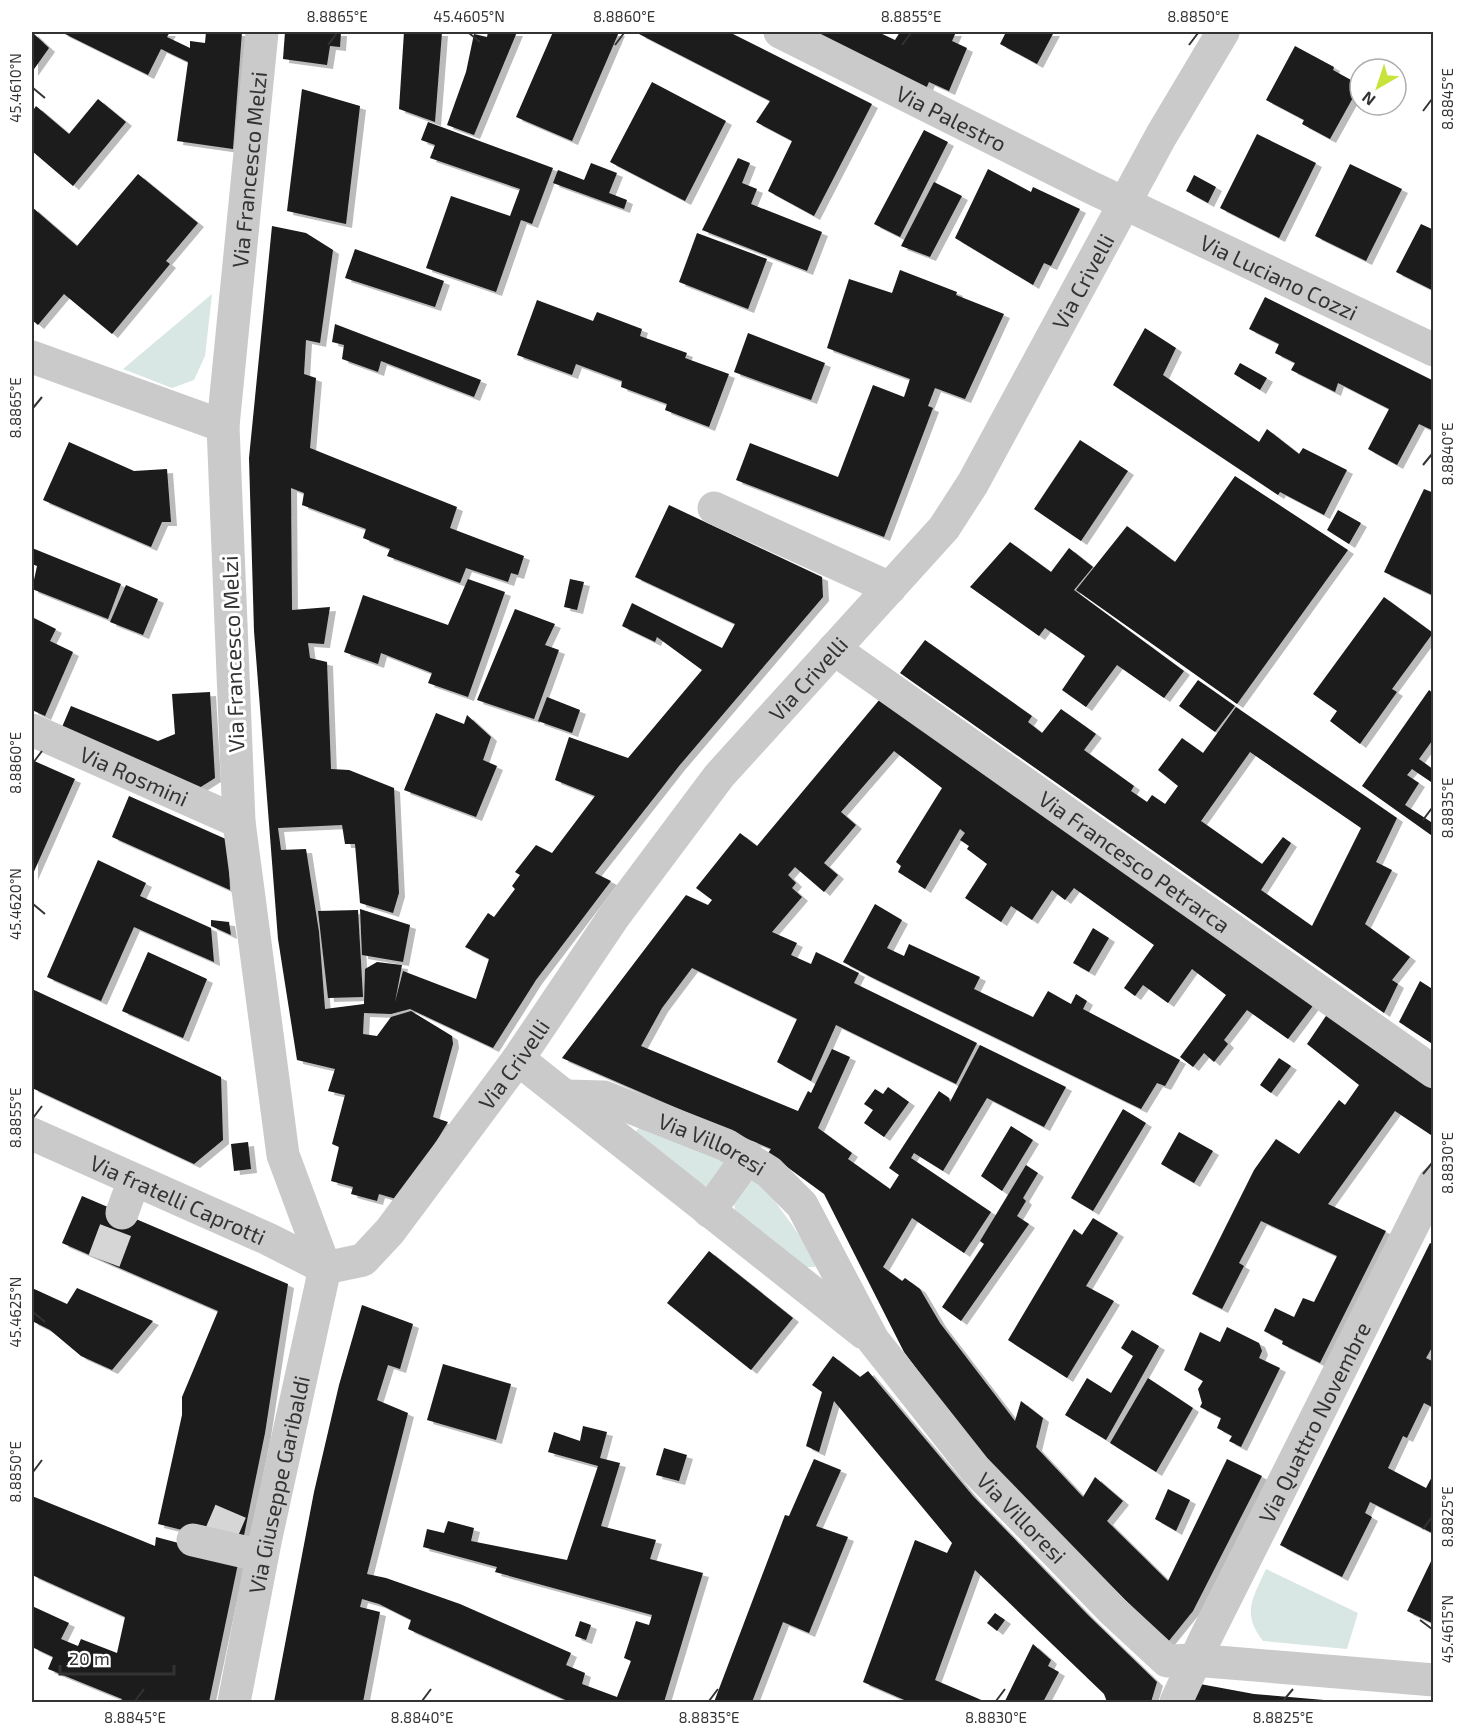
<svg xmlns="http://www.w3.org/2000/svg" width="1465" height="1734" viewBox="0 0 1465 1734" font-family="'Exo 2',sans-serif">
  <defs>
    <filter id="shadow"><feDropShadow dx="6" dy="4" stdDeviation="0" flood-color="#0004"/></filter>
  </defs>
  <rect width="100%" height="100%" fill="#fff"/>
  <path fill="#d8e7e3" d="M 212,294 L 205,356 L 194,380 L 172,388 L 123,369 Z
    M 642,1125 L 720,1156 L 724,1166 L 709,1186 L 700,1186 L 638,1137 L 636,1131 Z
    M 759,1179 L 815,1257 L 815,1267 L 805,1267 L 735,1211 L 734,1202 L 750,1181 Z
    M 1266,1569 L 1358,1613 L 1347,1649 L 1263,1641 C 1241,1613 1253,1598 1266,1569 Z"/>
  <path fill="#1a1a1a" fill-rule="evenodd" filter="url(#shadow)" d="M 32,32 L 49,48 L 32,72 Z
    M 61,32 L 170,32 L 167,37 L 190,48 L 190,41 L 205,43 L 206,32 L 242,32 L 233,149 L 177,141 L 188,62 L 161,49 L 148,75 Z
    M 285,32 L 341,32 L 340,47 L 330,46 L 327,65 L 283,59 Z
    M 404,32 L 442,32 L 435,122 L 399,109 Z
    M 488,32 L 517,32 L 474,135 L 447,125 L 466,72 L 474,34 L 487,37 Z
    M 553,32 L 619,32 L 572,141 L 516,117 Z
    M 641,32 L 729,32 L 872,104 L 814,216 L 768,191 L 792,141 L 756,122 L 770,101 L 639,34 Z
    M 801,32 L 878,32 L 895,40 L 900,32 L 956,32 L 952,41 L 967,48 L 949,91 L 929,82 L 924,93 Z
    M 1006,32 L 1054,32 L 1037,64 L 1000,44 Z
    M 1295,46 L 1334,67 L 1333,70 L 1360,85 L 1330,139 L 1302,124 L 1304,120 L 1266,100 Z
    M 652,82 L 726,121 L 685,201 L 610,162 Z
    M 302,89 L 360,106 L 346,224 L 287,211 Z
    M 98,99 L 126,122 L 73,186 L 32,151 L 32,112 L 36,106 L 69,134 Z
    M 428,122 L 553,168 L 532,224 L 521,220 L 496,292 L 426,268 L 451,196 L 510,216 L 520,189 L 430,158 L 435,145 L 421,140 Z
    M 924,130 L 948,142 L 900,237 L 874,224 Z
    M 1257,134 L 1316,163 L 1279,238 L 1220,208 Z
    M 738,158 L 750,163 L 742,183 L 757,189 L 751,204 L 822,232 L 807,271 L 702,230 Z
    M 591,163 L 617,173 L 609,193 L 627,200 L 624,209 L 553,183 L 558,170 L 584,180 Z
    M 1350,164 L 1402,189 L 1366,261 L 1315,236 Z
    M 988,169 L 1031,192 L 1033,187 L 1080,209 L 1051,266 L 1044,263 L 1033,285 L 955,238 Z
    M 138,174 L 198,223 L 166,261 L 170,264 L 112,334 L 64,294 L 38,325 L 32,320 L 32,207 L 77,246 Z
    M 1194,175 L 1216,187 L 1208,203 L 1186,191 Z
    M 934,182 L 962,196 L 930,257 L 901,246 Z
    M 1421,224 L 1434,230 L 1434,291 L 1396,272 Z
    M 272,226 L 306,233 L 333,250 L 320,343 L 306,340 L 304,374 L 316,378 L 310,448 L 457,507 L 450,528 L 524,556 L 518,575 L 511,573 L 508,582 L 466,568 L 460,583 L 387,556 L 390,549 L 363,538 L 366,529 L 302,505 L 304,493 L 291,488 L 292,610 L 330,607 L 324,644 L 308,643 L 310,658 L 327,662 L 331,769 L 349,770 L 394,788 L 399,893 L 393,913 L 360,903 L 355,844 L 345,844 L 342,825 L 278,828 L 281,850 L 306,849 L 319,932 L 325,1009 L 364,1004 L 365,969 L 377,962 L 402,965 L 395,1002 L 403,971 L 476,999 L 489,959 L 465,947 L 488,913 L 494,917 L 515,889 L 512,886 L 520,875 L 515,872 L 536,845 L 552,853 L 595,796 L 555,780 L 569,737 L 628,758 L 702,670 L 657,637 L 655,642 L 622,626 L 632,603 L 722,648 L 735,624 L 635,577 L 669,505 L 822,577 L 823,597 L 679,766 L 595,873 L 611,881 L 536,980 L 493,1048 L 410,1009 L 391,1014 L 364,1013 L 363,1034 L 377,1036 L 391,1017 L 411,1011 L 452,1036 L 453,1044 L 433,1117 L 448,1122 L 417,1173 L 396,1199 L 379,1194 L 377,1201 L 351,1194 L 353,1187 L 331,1181 L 339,1147 L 332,1144 L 345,1095 L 328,1091 L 335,1069 L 297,1060 L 278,939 L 254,631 L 249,458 Z
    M 697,233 L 767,259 L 748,309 L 679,282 Z
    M 355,249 L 444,281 L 435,307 L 345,278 Z
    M 900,270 L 957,292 L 956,295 L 1004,314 L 965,399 L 935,388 L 928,406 L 933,408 L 884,537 L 736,480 L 750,443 L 838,477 L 873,385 L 904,397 L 910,379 L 827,348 L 849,279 L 892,293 Z
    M 1265,297 L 1434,381 L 1434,431 L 1419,424 L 1397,465 L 1368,449 L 1389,409 L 1338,383 L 1335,392 L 1291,370 L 1295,363 L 1275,353 L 1279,344 L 1249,329 Z
    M 537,300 L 593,321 L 597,312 L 642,329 L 640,336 L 687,353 L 685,358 L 729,374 L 709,427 L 665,410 L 667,404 L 621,387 L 622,381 L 576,364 L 572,375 L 517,355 Z
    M 335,324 L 481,380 L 474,397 L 381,361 L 378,372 L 342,359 L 344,345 L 332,342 Z
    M 1145,328 L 1176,348 L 1163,375 L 1259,442 L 1267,429 L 1299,454 L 1303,448 L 1347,470 L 1324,515 L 1280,492 L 1278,495 L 1113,385 Z
    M 748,333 L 825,363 L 811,400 L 734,372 Z
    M 1240,363 L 1267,378 L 1260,390 L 1234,374 Z
    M 1080,440 L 1128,471 L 1081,541 L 1034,509 Z
    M 69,442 L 134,471 L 167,469 L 171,522 L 162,522 L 151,547 L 43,500 Z
    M 1235,476 L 1348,550 L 1237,704 L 1076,590 L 1127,526 L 1175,562 Z
    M 1424,489 L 1434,493 L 1434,596 L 1384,572 Z
    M 1338,510 L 1361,523 L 1349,544 L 1327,530 Z
    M 1010,542 L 1051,572 L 1069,548 L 1093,567 L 1074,590 L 1184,671 L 1164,698 L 1117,665 L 1086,707 L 1062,690 L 1085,656 L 1045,628 L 1039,636 L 970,587 Z
    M 32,548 L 121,584 L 108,619 L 32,589 L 37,566 L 32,564 Z
    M 468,579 L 505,592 L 468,697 L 428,683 L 432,673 L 381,653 L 378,664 L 344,652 L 363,595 L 448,625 Z
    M 570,579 L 584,582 L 577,610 L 564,607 Z
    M 126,585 L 158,599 L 143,635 L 110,622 Z
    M 1384,597 L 1433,633 L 1392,689 L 1397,692 L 1360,744 L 1330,721 L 1337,711 L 1313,694 Z
    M 515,609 L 555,624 L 545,645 L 559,650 L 534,719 L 477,700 Z
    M 32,617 L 56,629 L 50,641 L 73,652 L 45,716 L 32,710 Z
    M 925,640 L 1032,716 L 1028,722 L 1042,733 L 1061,709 L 1096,734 L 1084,750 L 1134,786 L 1131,791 L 1147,802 L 1152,795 L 1165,804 L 1178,786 L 1158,770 L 1182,738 L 1203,753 L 1236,707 L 1397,818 L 1376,862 L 1392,870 L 1365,924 L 1410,957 L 1392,980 L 1398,984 L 1384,1013 L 900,673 ZM 1250,752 L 1361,828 L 1312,926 L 1261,890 L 1291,843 L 1283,837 L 1262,864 L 1201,821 Z
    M 1198,680 L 1235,706 L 1215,732 L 1179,706 Z
    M 1429,690 L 1434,694 L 1434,738 L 1419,759 L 1434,770 L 1434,784 L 1412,769 L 1407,775 L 1419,783 L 1405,805 L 1434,824 L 1431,835 L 1362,786 Z
    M 210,692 L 215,778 L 196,790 L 62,727 L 71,706 L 158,741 L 175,734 L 172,694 Z
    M 547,697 L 580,710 L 572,733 L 538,721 Z
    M 880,699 L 1315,1003 L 1288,1039 L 1247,1010 L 1224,1040 L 1228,1044 L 1214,1062 L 1204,1053 L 1193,1067 L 1180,1057 L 1226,995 L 1192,969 L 1168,1003 L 1143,985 L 1135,996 L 1124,988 L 1154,945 L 1074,888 L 1065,900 L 1052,890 L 1032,920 L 1011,906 L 1001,922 L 965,898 L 987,864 L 967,849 L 969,846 L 960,840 L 965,833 L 960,829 L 925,889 L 898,872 L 901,866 L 896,862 L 942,788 L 894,751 L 841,812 L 856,825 L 824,863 L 838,875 L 824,892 L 795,867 L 788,875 L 796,883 L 792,888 L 802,897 L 772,932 L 797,943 L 791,955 L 811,964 L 816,952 L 859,973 L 854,983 L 977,1043 L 956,1084 L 836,1025 L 811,1081 L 777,1062 L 797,1019 L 692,968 L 662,1008 L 641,1046 L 798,1111 L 808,1091 L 811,1093 L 832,1049 L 850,1057 L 818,1128 L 852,1153 L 848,1159 L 890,1189 L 899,1175 L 889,1168 L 939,1091 L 949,1098 L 950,1102 L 980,1045 L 1066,1087 L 1044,1127 L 987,1098 L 943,1171 L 914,1153 L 911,1158 L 991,1212 L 964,1253 L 912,1218 L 883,1267 L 902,1281 L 905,1278 L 920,1289 L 940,1323 L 1015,1421 L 1021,1401 L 1043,1418 L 1036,1447 L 1083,1497 L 1095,1477 L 1123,1501 L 1107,1521 L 1168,1581 L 1227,1459 L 1262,1476 L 1193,1611 L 1168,1642 L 1016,1493 L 955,1421 L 904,1352 L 824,1194 L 768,1153 L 771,1149 L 562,1058 L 686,895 L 708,905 L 712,900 L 696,888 L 740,833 L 757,846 Z
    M 436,713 L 464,724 L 467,715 L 491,737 L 483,760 L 497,766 L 476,817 L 404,790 Z
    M 32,760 L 75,779 L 32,876 Z
    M 129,796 L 228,840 L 230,890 L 112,837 Z
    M 98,860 L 146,883 L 140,896 L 211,928 L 214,962 L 134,927 L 101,1001 L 47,977 Z
    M 875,904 L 902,920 L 887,948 L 904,956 L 909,944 L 980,977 L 974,989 L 1033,1017 L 1048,991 L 1071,1004 L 1076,994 L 1087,1001 L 1083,1009 L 1180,1060 L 1165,1086 L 1157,1083 L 1141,1109 L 871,977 L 843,962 Z
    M 360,909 L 410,925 L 403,962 L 362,955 Z
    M 358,910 L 363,997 L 328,998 L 318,911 Z
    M 211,920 L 229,922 L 231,935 L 211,926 Z
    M 1093,928 L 1109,938 L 1089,972 L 1073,963 Z
    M 148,952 L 207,979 L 183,1038 L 122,1011 Z
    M 1420,981 L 1434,990 L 1434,1045 L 1399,1022 Z
    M 32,989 L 221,1077 L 223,1140 L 194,1164 L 32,1088 Z
    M 1328,1013 L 1434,1086 L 1434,1137 L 1395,1111 L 1328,1204 L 1386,1231 L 1320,1363 L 1282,1344 L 1283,1341 L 1264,1331 L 1275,1308 L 1294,1317 L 1303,1298 L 1314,1302 L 1337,1256 L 1261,1221 L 1239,1263 L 1244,1266 L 1222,1309 L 1192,1294 L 1254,1170 L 1276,1139 L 1299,1154 L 1339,1100 L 1345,1105 L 1359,1085 L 1307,1044 Z
    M 1279,1058 L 1291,1066 L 1271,1093 L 1260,1085 Z
    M 888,1087 L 909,1102 L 884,1137 L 864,1123 L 873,1110 L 864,1104 L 875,1089 L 883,1094 Z
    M 1123,1109 L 1146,1123 L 1093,1211 L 1071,1198 Z
    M 1011,1126 L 1033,1140 L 1002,1191 L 981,1176 Z
    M 1179,1132 L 1213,1151 L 1194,1183 L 1161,1164 Z
    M 248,1142 L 251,1169 L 234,1171 L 231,1144 Z
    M 1026,1165 L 1038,1173 L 1023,1198 L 1026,1201 L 1017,1216 L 1029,1224 L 961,1321 L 942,1307 L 984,1244 L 980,1241 Z
    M 82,1196 L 288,1284 L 265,1433 L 242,1545 L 158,1524 L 182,1415 L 182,1397 L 218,1311 L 62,1243 Z
    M 1093,1218 L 1118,1233 L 1086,1286 L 1114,1301 L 1067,1378 L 1008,1340 L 1074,1229 L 1082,1235 Z
    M 1430,1243 L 1434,1245 L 1434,1344 L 1426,1358 L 1434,1362 L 1434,1408 L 1424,1403 L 1407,1438 L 1403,1436 L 1388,1468 L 1426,1488 L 1434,1473 L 1434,1534 L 1370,1502 L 1365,1513 L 1372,1517 L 1342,1577 L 1280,1545 Z
    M 709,1251 L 793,1318 L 751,1370 L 667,1303 Z
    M 32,1288 L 67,1304 L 77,1288 L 153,1321 L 112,1370 L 81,1356 L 50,1330 L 32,1321 Z
    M 362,1305 L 413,1324 L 400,1369 L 388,1365 L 377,1400 L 408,1413 L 367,1574 L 386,1578 L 460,1604 L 571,1653 L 566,1665 L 585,1673 L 582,1684 L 617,1697 L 631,1661 L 624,1658 L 636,1621 L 649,1625 L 652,1615 L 495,1572 L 497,1567 L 423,1547 L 427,1529 L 444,1533 L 448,1521 L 474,1528 L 471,1541 L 567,1560 L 598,1466 L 548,1452 L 554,1432 L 580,1441 L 583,1426 L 607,1432 L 600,1458 L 620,1463 L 601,1526 L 656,1540 L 650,1559 L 703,1573 L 664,1702 L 570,1702 L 408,1629 L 411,1620 L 379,1604 L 362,1599 L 360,1607 L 380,1612 L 363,1702 L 274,1702 L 314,1492 L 339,1385 Z
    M 1227,1327 L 1259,1343 L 1262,1351 L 1259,1358 L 1280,1368 L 1241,1447 L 1229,1441 L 1232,1436 L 1217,1428 L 1221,1418 L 1200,1407 L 1202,1403 L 1198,1389 L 1203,1381 L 1184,1370 L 1200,1332 L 1220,1342 Z
    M 1132,1330 L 1159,1346 L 1106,1440 L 1065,1415 L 1087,1378 L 1111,1393 L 1133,1356 L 1121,1348 Z
    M 833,1356 L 860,1377 L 868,1371 L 973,1496 L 1088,1615 L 1157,1682 L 1151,1702 L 1107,1702 L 1104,1694 L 975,1570 L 935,1680 L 986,1702 L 909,1702 L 863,1682 L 915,1540 L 947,1553 L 952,1543 L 834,1401 L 819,1452 L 806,1446 L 822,1392 L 812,1385 Z
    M 443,1364 L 511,1384 L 496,1440 L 427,1420 Z
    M 1148,1378 L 1193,1408 L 1156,1472 L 1110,1443 Z
    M 664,1448 L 687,1455 L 679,1481 L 656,1475 Z
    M 814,1459 L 841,1470 L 816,1526 L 848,1537 L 809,1633 L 783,1622 L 752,1702 L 714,1702 L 785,1515 L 789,1516 Z
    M 1168,1489 L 1190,1500 L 1176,1531 L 1155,1519 Z
    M 32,1496 L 155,1546 L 156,1537 L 239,1559 L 209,1702 L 121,1702 L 122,1699 L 48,1669 L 53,1657 L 32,1647 L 32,1606 L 69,1623 L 61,1639 L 78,1646 L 81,1639 L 117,1653 L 125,1617 L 32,1575 Z
    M 1434,1555 L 1434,1624 L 1407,1611 Z
    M 995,1613 L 1005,1620 L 997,1631 L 987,1623 Z
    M 580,1621 L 591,1625 L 586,1640 L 575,1636 Z
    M 1033,1644 L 1051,1660 L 1048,1666 L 1059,1672 L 1043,1702 L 1009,1702 L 1005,1701 Z
    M 1200,1684 L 1254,1694 L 1347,1702 L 1192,1702 Z"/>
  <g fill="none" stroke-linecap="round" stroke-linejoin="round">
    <path stroke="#d6d6d6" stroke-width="33" stroke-dasharray="33 16" stroke-linecap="butt" d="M 104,1261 L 122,1213
      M 209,1520 L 244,1535"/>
    <g stroke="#cacaca" stroke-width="33">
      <path id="s1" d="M 780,32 L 1090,187 L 1434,350"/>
      <path d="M 32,357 L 223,426"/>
      <path d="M 714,508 L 890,588"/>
      <path id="s2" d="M 834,649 L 1434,1072"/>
      <path id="s3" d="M 32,730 L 239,822"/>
      <path d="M 518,1059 L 864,1333"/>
      <path id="s4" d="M 566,1096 L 604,1097 L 726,1145 L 769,1172 L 802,1205 L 873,1340 L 975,1469 L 1113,1611 L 1167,1661 L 1194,1660 L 1434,1680"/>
      <path id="s5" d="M 32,1134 L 268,1239 L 325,1268"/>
      <path d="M 709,1211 L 748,1157"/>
      <path d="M 122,1213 L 134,1180"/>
      <path id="s6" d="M 325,1268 L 363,1260 L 390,1231 L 518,1059 L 615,915 L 719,776 L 944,528 L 973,483 L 1161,136 L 1223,32"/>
      <path d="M 193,1540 L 262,1556"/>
      <path id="s7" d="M 234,1702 L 265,1542 L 325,1268 L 283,1155 L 239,822 L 223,426 L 262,32"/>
      <path id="s8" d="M 1176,1702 L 1205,1639 L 1434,1183"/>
    </g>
  </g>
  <path fill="none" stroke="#333" stroke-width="2" d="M 469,33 L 480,42M 328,45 L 337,33M 615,45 L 624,33M 902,45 L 911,33M 1189,45 L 1198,33M 33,88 L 45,98M 1423,111 L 1432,99M 33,408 L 42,397M 1423,465 L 1432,454M 33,763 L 42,751M 1423,820 L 1432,808M 33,904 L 45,914M 33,1118 L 42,1106M 1423,1174 L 1432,1163M 33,1312 L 45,1322M 33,1472 L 42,1460M 1423,1529 L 1432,1517M 1420,1620 L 1432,1629M 135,1701 L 144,1689M 422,1701 L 431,1689M 709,1701 L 718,1689M 996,1701 L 1005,1689M 1283,1701 L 1293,1689"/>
  <g text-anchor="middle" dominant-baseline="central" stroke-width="6" stroke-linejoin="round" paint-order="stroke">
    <g font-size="22" fill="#333" stroke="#fff">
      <text stroke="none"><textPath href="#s1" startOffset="192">Via Palestro</textPath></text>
      <text stroke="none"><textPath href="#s7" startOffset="1554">Via Francesco Melzi</textPath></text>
      <text stroke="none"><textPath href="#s1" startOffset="556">Via Luciano Cozzi</textPath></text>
      <text stroke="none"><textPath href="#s6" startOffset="1258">Via Crivelli</textPath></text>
      <text transform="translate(232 654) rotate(-92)">Via Francesco Melzi</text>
      <text stroke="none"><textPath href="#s6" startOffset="772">Via Crivelli</textPath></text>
      <text stroke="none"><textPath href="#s3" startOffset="112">Via Rosmini</textPath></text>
      <text stroke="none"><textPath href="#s2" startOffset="368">Via Francesco Petrarca</textPath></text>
      <text stroke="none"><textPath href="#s6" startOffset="286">Via Crivelli</textPath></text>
      <text stroke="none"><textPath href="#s4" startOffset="156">Via Villoresi</textPath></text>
      <text stroke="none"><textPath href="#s5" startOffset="160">Via fratelli Caprotti</textPath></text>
      <text stroke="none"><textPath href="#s8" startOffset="312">Via Quattro Novembre</textPath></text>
      <text stroke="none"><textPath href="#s7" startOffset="222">Via Giuseppe Garibaldi</textPath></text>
      <text stroke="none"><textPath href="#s4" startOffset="651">Via Villoresi</textPath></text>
    </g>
  </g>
  <rect width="1465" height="1734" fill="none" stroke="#ffffff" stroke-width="66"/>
  <g transform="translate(1378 87) rotate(219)"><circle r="28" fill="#ffffff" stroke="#adadad" stroke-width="1.5"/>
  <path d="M0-4.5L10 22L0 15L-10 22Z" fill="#c8e33c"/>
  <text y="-9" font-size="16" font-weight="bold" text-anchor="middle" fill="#333333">N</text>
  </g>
  <path d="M60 1665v9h114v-9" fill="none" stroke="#333333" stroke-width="3"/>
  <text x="69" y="1665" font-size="18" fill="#333333" stroke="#ffffff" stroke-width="4.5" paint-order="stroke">20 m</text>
  <rect x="33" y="33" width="1399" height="1668" fill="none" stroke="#333" stroke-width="2"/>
  <g font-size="15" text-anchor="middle" fill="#333">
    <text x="337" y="22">8.8865°E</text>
    <text x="469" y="22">45.4605°N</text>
    <text x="624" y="22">8.8860°E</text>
    <text x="911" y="22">8.8855°E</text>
    <text x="1198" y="22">8.8850°E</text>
    <text transform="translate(16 88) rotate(-90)" y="5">45.4610°N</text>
    <text transform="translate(1448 99) rotate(-90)" y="5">8.8845°E</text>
    <text transform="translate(16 408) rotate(-90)" y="5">8.8865°E</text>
    <text transform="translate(1448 454) rotate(-90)" y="5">8.8840°E</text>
    <text transform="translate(16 763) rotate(-90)" y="5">8.8860°E</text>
    <text transform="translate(1448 808) rotate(-90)" y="5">8.8835°E</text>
    <text transform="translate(16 904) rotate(-90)" y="5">45.4620°N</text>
    <text transform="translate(16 1118) rotate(-90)" y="5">8.8855°E</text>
    <text transform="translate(1448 1163) rotate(-90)" y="5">8.8830°E</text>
    <text transform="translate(16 1312) rotate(-90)" y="5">45.4625°N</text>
    <text transform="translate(16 1472) rotate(-90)" y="5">8.8850°E</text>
    <text transform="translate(1448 1517) rotate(-90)" y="5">8.8825°E</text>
    <text transform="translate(1448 1629) rotate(-90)" y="5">45.4615°N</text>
    <text x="135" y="1723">8.8845°E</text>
    <text x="422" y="1723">8.8840°E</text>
    <text x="709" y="1723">8.8835°E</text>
    <text x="996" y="1723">8.8830°E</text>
    <text x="1283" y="1723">8.8825°E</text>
  </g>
</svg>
